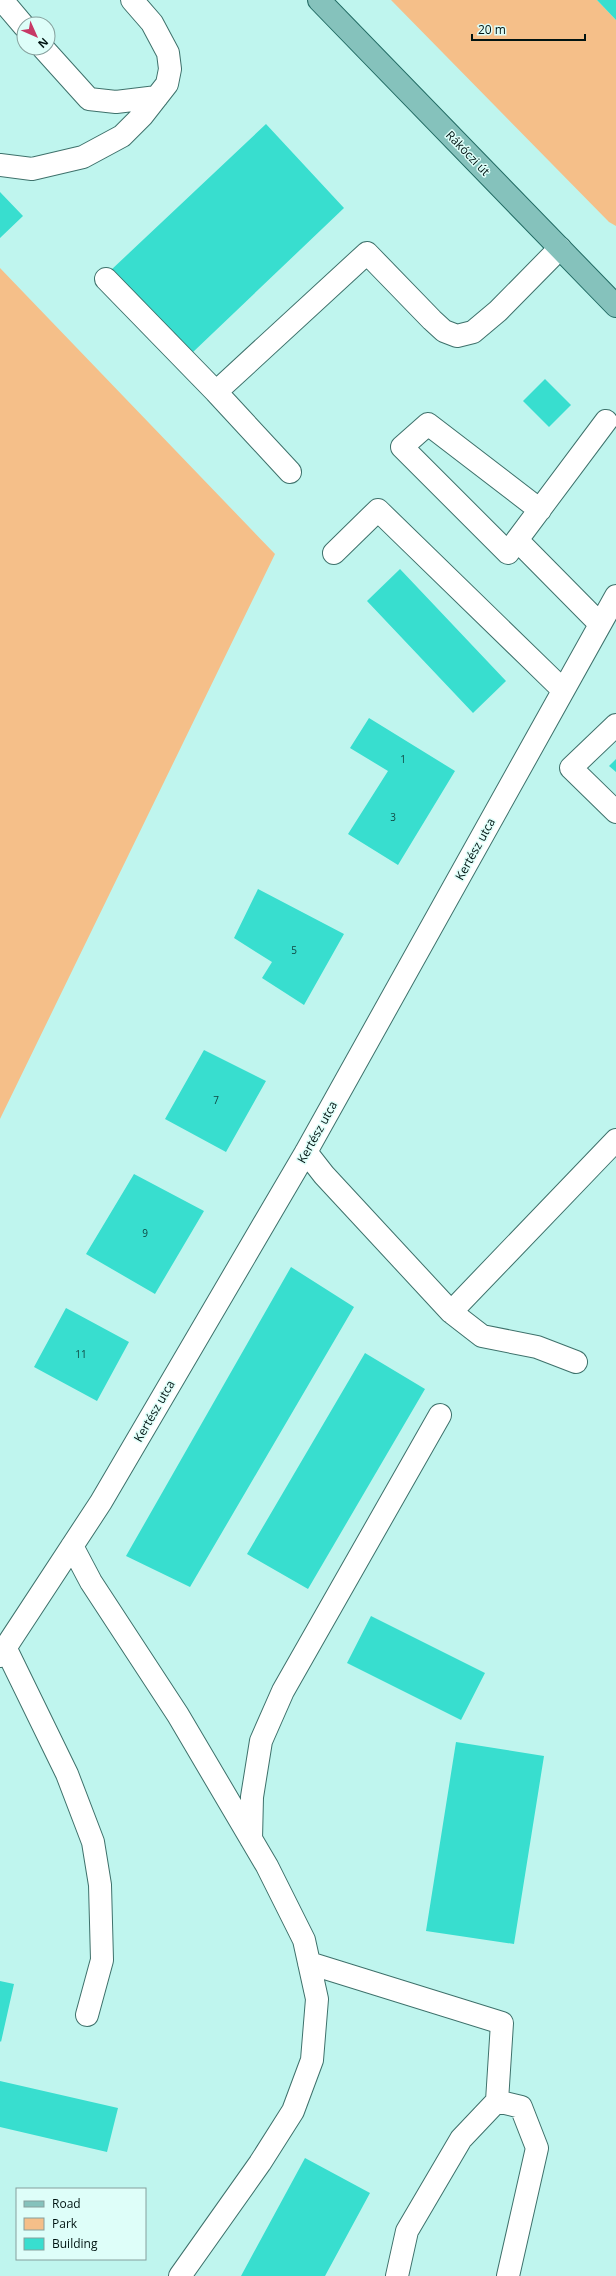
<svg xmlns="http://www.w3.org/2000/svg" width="616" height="2276" viewBox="0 0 616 2276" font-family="'Open Sans',sans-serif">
  <rect width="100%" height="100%" fill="#bff5ee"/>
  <path fill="#f5bf89" d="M 391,0 L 597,0 L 616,20 L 616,226 L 609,222 Z
    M 0,268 L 275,554 L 0,1119 Z"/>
  <path fill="#38decf" d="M 597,0 L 616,0 L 616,20 Z
    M 266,124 L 344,208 L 192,353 L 110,271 Z
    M 0,192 L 23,216 L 0,238 Z
    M 545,379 L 571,405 L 549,427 L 523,401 Z
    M 400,569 L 506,681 L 473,713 L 367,601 Z
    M 369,718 L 455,771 L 398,865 L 348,834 L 388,771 L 350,748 Z
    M 616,759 L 616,772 L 609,766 Z
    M 258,889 L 344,934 L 304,1005 L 262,978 L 272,962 L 234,938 Z
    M 204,1050 L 266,1081 L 226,1152 L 165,1119 Z
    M 134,1174 L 204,1211 L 155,1294 L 86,1254 Z
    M 291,1267 L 354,1307 L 190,1587 L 126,1556 Z
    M 66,1308 L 129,1342 L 97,1401 L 34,1367 Z
    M 365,1353 L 425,1389 L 308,1589 L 247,1554 Z
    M 371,1616 L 485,1673 L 461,1720 L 347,1663 Z
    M 456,1742 L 544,1756 L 514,1944 L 426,1931 Z
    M 0,1981 L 14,1984 L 1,2042 L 0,2041 Z
    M 0,2081 L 118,2108 L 107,2152 L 0,2127 Z
    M 305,2158 L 370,2193 L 325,2276 L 241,2276 Z"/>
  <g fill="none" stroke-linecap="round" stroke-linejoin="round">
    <g stroke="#3e716b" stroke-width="24">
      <path id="minor" d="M 2,0 L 24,26
        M 43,48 L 89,99 L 116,102 L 157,97
        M 0,165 L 32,169 L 83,157 L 122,136 L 142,116 L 167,84 L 170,69 L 168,53 L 152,23 L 132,0
        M 106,279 L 216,392 L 367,253 L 432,320 L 444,331 L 457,336 L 473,332 L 498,311 L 560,248
        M 216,392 L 290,472
        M 517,540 L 508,553 L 402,447 L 428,424 L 540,510
        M 334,553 L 378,510 L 563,690
        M 600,624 L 517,540 L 606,421
        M 616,725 L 571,768 L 616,812
        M 306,1152 L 324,1175 L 451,1312 L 616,1140
        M 451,1312 L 482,1336 L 537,1347 L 576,1362
        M 72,1546 L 91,1582 L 178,1715 L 267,1866 L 304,1940 L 317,1999 L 312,2060 L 293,2111 L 260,2163 L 180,2276
        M 6,1649 L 67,1774 L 93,1842 L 100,1885 L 102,1960 L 87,2015
        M 0,1656 L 101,1502 L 306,1152 L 616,596
        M 251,1839 L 252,1797 L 261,1741 L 283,1691 L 440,1415
        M 309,1963 L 502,2023 L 497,2101 L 461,2139 L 407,2231 L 397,2276
        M 497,2101 L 521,2107 L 537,2148 L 508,2276"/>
    </g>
    <g stroke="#226b64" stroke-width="24">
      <path id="major" d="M 319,0 L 616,306"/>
    </g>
    <use href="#minor" stroke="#fff" stroke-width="22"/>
    <use href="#major" stroke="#85c2bc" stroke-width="22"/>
  </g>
  <g text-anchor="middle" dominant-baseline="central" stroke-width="3" stroke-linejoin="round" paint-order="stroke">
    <g font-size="10" fill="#0f4641">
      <text x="403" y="759">1</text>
      <text x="393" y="817">3</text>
      <text x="294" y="950">5</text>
      <text x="216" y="1100">7</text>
      <text x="145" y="1233">9</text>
      <text x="81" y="1354">11</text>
    </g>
    <g font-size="12" fill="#011412" stroke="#defef9">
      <text transform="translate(468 153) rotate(46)">Rákóczi út</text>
      <text transform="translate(475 849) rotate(-61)">Kertész utca</text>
      <text transform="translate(317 1132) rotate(-61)">Kertész utca</text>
      <text transform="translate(154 1411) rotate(-60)">Kertész utca</text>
    </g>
  </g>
  <rect x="16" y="2188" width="130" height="72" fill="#defef9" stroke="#86a09d"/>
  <rect x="24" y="2201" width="20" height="6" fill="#85c2bc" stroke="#86a09d"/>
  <text x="52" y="2208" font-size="12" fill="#011412">Road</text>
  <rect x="24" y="2218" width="20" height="12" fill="#f5bf89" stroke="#86a09d"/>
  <text x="52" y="2228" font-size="12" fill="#011412">Park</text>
  <rect x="24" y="2238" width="20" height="12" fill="#38decf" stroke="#86a09d"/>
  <text x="52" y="2248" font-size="12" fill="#011412">Building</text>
  <g transform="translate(36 36) rotate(135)"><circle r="19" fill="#defef9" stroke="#86a09d"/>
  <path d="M0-3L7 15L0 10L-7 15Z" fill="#c73966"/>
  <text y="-6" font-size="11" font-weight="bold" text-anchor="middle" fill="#011412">N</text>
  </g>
  <path d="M472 34v6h113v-6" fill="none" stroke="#011412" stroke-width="2"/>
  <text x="478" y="34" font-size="12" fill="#011412" stroke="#defef9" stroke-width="3" paint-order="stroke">20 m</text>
</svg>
